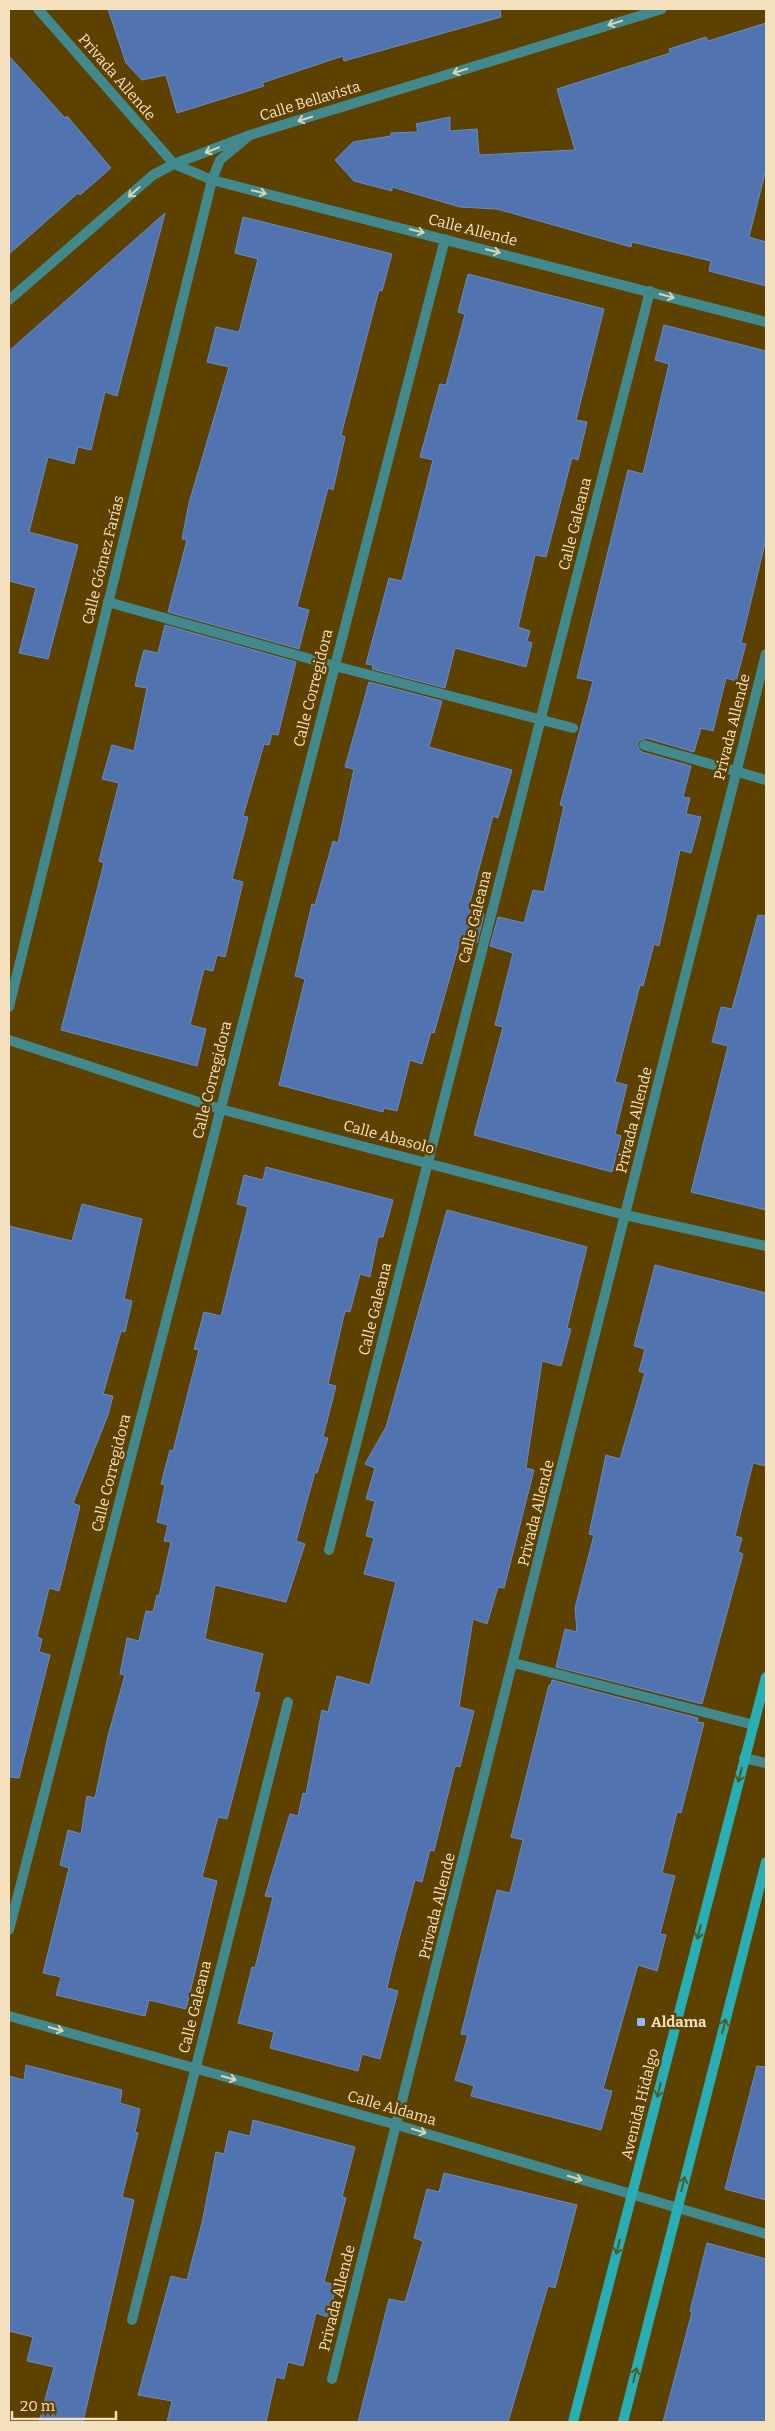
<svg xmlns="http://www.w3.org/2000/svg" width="775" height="2431" viewBox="0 0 775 2431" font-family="Bitter,serif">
  <rect width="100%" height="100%" fill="#5d4100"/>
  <path fill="#5173b0" stroke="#678bc9" d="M 108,9 L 500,9 L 501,17 L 344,61 L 343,56 L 262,83 L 264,86 L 177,113 L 166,75 L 142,80 L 126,63 Z
    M 766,23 L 766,169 L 749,237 L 766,242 L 766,286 L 709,271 L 711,261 L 632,242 L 631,247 L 497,209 L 460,207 L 392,187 L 392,191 L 354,181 L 335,160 L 353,142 L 391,136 L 391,133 L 418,132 L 416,124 L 450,117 L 450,131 L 477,129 L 479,155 L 575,150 L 557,89 L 670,53 L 669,49 L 706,37 L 708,41 Z
    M 9,56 L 65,118 L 67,116 L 111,168 L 80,195 L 78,193 L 9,254 Z
    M 165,213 L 117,396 L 105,392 L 91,450 L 78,447 L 74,464 L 48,457 L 29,532 L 78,545 L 48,659 L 19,653 L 36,588 L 9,581 L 9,351 Z
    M 243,217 L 392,254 L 382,291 L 379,290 L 341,435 L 345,437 L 333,490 L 328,488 L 297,607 L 309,610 L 299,649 L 168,612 L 187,540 L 182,539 L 189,503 L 229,367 L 207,362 L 216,327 L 239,332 L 258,259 L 235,253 Z
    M 468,274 L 604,309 L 576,420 L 587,422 L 578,460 L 572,458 L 546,557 L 535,555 L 518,627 L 530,631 L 527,641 L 532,643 L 526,667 L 455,648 L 445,688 L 372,669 L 373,665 L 366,664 L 389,578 L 402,581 L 433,460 L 420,457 L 440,384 L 446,385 L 465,314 L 458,312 Z
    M 664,325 L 766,351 L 766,539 L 741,643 L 746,644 L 736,681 L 726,678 L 713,731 L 701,728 L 694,752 L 646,738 L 640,740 L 637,744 L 639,749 L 642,752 L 691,766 L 683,797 L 690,798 L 686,814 L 701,817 L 691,853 L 680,850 L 659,946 L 654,944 L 643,986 L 640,985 L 615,1082 L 627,1085 L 615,1134 L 621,1136 L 612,1172 L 474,1135 L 503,1027 L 495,1025 L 513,953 L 490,946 L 498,917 L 524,923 L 533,890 L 544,892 L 564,806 L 560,805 L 593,681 L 577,678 L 628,470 L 643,474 L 669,364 L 655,360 Z
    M 165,625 L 296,662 L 278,735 L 272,734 L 269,745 L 264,744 L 243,816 L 248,817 L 232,879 L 243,882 L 225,957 L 217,955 L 213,971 L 204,969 L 190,1025 L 206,1029 L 197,1066 L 61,1030 L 104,863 L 99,861 L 119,783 L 102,779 L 112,745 L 134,751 L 147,688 L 135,686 L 138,672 L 144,650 L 158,653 Z
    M 369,682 L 442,701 L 429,747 L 512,770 L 498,818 L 493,816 L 468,910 L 484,914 L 477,943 L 461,938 L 434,1033 L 431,1032 L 422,1064 L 410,1060 L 397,1111 L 384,1108 L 383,1112 L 279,1085 L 305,979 L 295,976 L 312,904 L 315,905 L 333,841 L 338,843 L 354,769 L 345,767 Z
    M 758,915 L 766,916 L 766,1210 L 691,1192 L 728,1046 L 712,1042 L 721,1007 L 732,1009 Z
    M 266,1167 L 393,1200 L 383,1237 L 378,1237 L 370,1277 L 360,1274 L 350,1312 L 345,1311 L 328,1384 L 336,1386 L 323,1437 L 328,1438 L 317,1473 L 315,1472 L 296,1541 L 305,1544 L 286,1602 L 215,1585 L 205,1639 L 263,1654 L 254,1692 L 260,1693 L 227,1819 L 218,1817 L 202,1877 L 217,1881 L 186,2009 L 149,2000 L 145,2016 L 56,1995 L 61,1977 L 43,1973 L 69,1868 L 60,1865 L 68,1830 L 81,1834 L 87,1796 L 95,1798 L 108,1736 L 125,1675 L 120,1674 L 127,1638 L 139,1641 L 146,1611 L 153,1612 L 157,1595 L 159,1596 L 171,1542 L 164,1541 L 168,1525 L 157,1522 L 165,1485 L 161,1484 L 170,1450 L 173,1451 L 199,1350 L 194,1349 L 204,1312 L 221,1316 L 248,1207 L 237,1204 L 244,1175 L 263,1180 Z
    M 82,1204 L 142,1219 L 124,1299 L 132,1301 L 125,1332 L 121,1331 L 103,1394 L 113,1396 L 108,1415 L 73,1503 L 80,1506 L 59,1591 L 49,1588 L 37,1637 L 42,1639 L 39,1652 L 50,1655 L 19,1778 L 9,1777 L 9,1226 L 72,1241 Z
    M 447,1210 L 587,1247 L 567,1328 L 571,1329 L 561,1366 L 542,1361 L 526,1468 L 534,1470 L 504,1588 L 498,1587 L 487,1624 L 473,1619 L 459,1707 L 474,1711 L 460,1767 L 455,1766 L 434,1851 L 430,1850 L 422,1882 L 415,1880 L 395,1954 L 387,1988 L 398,1991 L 380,2059 L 362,2054 L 358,2071 L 270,2048 L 274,2032 L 238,2023 L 252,1967 L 255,1968 L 273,1897 L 265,1896 L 290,1814 L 298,1816 L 303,1793 L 306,1794 L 322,1710 L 328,1712 L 337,1676 L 370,1685 L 396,1582 L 364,1574 L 374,1538 L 366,1536 L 375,1501 L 366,1499 L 375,1468 L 365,1464 L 386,1427 Z
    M 655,1265 L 766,1293 L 766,1466 L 753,1463 L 735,1536 L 742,1538 L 738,1552 L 743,1554 L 702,1704 L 556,1667 L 565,1629 L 577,1632 L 575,1608 L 594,1535 L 589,1534 L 606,1455 L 620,1459 L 645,1373 L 639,1371 L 645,1349 L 634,1346 Z
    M 552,1680 L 698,1718 L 697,1722 L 704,1723 L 681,1813 L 677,1812 L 662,1873 L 675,1876 L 660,1934 L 666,1935 L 657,1971 L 638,1965 L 603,2089 L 612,2091 L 601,2130 L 471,2096 L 474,2086 L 455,2080 L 468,2035 L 461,2034 L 497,1890 L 510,1893 L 523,1840 L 511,1837 L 549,1685 L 551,1685 Z
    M 26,2065 L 122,2090 L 120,2103 L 140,2109 L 135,2132 L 138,2133 L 122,2197 L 134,2200 L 83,2422 L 39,2422 L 54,2367 L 27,2361 L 33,2337 L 9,2331 L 9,2076 L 24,2080 Z
    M 757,2066 L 766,2067 L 766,2200 L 725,2189 Z
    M 253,2120 L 355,2147 L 342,2197 L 346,2198 L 324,2282 L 337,2285 L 328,2317 L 316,2313 L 303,2366 L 288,2362 L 284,2379 L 276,2377 L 266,2422 L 167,2422 L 172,2401 L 138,2395 L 171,2276 L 187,2280 L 202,2223 L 216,2152 L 224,2154 L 229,2131 L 250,2136 Z
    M 444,2173 L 577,2205 L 555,2288 L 548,2286 L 508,2422 L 358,2422 L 389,2299 L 405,2302 L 423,2241 L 414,2238 L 427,2189 L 439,2192 Z
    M 707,2243 L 766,2259 L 766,2422 L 663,2422 L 692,2312 L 690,2311 Z"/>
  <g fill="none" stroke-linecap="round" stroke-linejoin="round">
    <path stroke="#42898e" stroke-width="10" d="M 108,602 L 335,666 L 573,728
      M 644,745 L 766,780
      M 514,825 L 557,654
      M 514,1663 L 754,1725"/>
    <path stroke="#42898e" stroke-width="10" d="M 38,9 L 174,164 L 212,180 L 766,322
      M 9,300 L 153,175 L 174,164 L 250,135 L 662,9
      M 557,654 L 650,291
      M 9,1007 L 212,180 L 220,160 L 250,135
      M 9,1040 L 220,1109 L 625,1215 L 766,1246
      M 329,1550 L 514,825
      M 744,1758 L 766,1763
      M 9,1930 L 445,239
      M 9,2016 L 397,2125 L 766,2234
      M 132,2320 L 288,1702
      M 332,2379 L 766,654"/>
    <path stroke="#28aeb5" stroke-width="10" d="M 573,2422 L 766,1677
      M 623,2422 L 766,1862"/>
  </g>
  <defs><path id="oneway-shaft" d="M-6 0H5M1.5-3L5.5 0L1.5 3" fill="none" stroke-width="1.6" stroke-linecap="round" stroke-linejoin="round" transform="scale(1.25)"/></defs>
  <g stroke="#dad3b6">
    <use href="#oneway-shaft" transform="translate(615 23) rotate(163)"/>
    <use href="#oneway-shaft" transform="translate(460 71) rotate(163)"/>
    <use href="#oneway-shaft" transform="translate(305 119) rotate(163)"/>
    <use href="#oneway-shaft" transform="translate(212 150) rotate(159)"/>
    <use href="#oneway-shaft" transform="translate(134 192) rotate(139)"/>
    <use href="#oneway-shaft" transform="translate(259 192) rotate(14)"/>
    <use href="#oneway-shaft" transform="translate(417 231) rotate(14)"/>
    <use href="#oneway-shaft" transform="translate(493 251) rotate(14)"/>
    <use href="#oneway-shaft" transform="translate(667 296) rotate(15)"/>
    <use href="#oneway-shaft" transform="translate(56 2029) rotate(16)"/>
    <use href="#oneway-shaft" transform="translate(229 2078) rotate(16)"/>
    <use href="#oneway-shaft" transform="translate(419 2131) rotate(17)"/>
    <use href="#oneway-shaft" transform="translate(575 2178) rotate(17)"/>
  </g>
  <g stroke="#505c2d">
    <use href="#oneway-shaft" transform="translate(740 1775) rotate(104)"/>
    <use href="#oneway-shaft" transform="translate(699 1932) rotate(104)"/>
    <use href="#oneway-shaft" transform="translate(724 2026) rotate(-76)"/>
    <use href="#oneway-shaft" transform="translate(659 2090) rotate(104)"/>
    <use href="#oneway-shaft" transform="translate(683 2184) rotate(-76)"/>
    <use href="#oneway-shaft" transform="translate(618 2247) rotate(104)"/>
    <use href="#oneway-shaft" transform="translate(635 2375) rotate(-76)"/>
  </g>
  <rect fill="#90b8fd" stroke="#5d4100" stroke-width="2" x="636" y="2017" width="10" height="10" rx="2.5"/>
  <g text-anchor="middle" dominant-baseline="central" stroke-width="5" stroke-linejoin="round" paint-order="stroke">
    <g font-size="15" fill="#f5e0bd" stroke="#5d4100">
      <text transform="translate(117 77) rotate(49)">Privada Allende</text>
      <text transform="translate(310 101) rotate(-17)">Calle Bellavista</text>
      <text transform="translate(473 230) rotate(14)">Calle Allende</text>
      <text transform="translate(575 524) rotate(-76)">Calle Galeana</text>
      <text transform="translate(103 560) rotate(-76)">Calle Gómez Farías</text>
      <text transform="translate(313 688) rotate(-76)">Calle Corregidora</text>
      <text transform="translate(732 727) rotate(-76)">Privada Allende</text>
      <text transform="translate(475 917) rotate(-76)">Calle Galeana</text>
      <text transform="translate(212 1080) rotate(-76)">Calle Corregidora</text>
      <text transform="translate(634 1120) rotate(-76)">Privada Allende</text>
      <text transform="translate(389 1137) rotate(15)">Calle Abasolo</text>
      <text transform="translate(375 1309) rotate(-76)">Calle Galeana</text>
      <text transform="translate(111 1473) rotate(-76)">Calle Corregidora</text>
      <text transform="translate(536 1513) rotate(-76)">Privada Allende</text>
      <text transform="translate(437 1906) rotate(-76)">Privada Allende</text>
      <text transform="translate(195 2007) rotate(-76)">Calle Galeana</text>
      <text transform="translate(640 2104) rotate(-76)">Avenida Hidalgo</text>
      <text transform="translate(392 2108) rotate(16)">Calle Aldama</text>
      <text transform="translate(337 2298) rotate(-76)">Privada Allende</text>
    </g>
    <g font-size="15" font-weight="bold" fill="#f5e0bd" stroke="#5d4100" text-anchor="start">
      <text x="651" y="2022">Aldama</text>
    </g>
  </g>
  <rect width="775" height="2431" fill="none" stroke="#f5e0bd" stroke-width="20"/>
  <path d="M12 2411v8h104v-8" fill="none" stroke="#f5e0bd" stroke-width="2.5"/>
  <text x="20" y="2411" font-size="15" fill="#f5e0bd" stroke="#5d4100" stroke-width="4" paint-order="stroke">20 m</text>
</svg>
